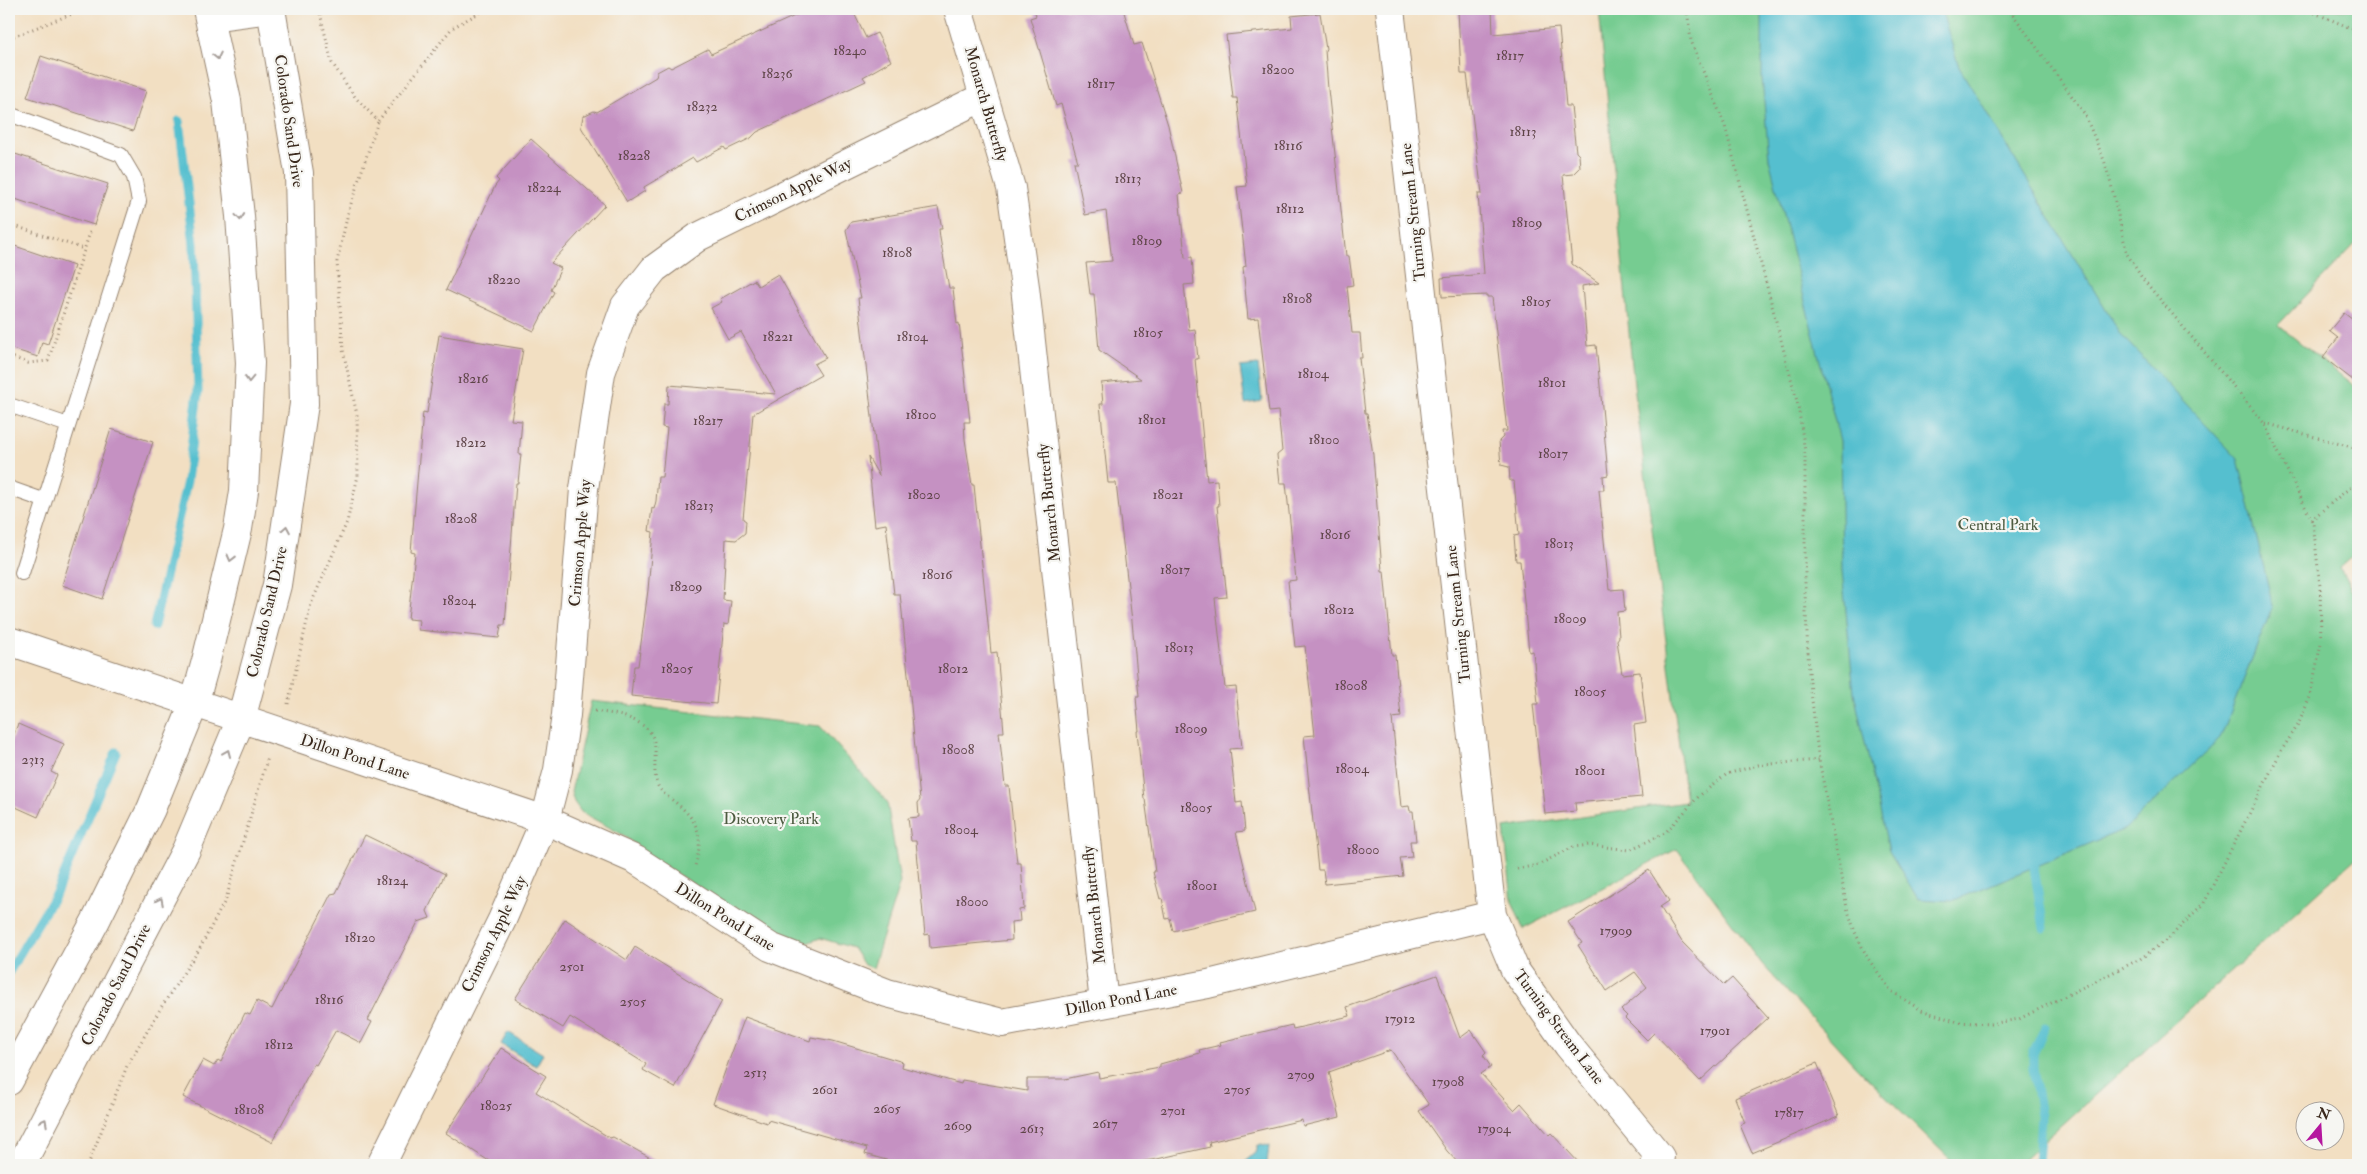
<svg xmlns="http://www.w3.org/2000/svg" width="2367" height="1174" viewBox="0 0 2367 1174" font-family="'IM FELL Double Pica',serif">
  <rect width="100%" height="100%" fill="#f6f6f2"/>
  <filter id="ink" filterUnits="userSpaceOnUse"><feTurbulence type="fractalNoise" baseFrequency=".02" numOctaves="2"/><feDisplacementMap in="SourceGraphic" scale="10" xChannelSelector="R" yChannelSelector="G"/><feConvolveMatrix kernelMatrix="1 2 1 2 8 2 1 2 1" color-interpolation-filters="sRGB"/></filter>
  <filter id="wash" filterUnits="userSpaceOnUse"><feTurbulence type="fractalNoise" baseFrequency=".0096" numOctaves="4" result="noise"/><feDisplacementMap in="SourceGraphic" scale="20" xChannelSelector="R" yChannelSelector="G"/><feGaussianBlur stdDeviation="1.12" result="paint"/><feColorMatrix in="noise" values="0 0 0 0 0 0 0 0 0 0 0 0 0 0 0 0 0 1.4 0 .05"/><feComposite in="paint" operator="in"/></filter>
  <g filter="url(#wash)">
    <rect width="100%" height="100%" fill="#f2dfc2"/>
    <path fill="#76cc91" stroke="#587b58" d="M 1599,9 L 2358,9 L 2358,241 L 2278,325 L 2358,389 L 2358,552 L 2340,568 L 2358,601 L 2358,856 L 2018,1165 L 1956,1165 L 1856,1067 L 1762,964 L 1677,849 L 1523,929 L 1512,901 L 1504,828 L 1686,802 L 1633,376 Z
      M 591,701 L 820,726 L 887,802 L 900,882 L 873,968 L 864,965 L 853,948 L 820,938 L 802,945 L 775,935 L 648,856 L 623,835 L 581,812 L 574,802 L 571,792 Z"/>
    <path fill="#54bfcf" stroke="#487476" d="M 1762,9 L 1941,9 L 1959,67 L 2121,335 L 2238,459 L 2273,606 L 2220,739 L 2125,829 L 1952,901 L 1918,899 L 1889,851 L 1854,693 L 1842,571 L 1840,441 L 1769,159 L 1762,78 Z
      M 1258,365 L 1262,401 L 1245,404 L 1240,367 Z
      M 508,1032 L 543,1054 L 536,1066 L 501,1044 Z
      M 1261,1144 L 1269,1146 L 1267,1164 L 1241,1165 L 1257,1151 L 1257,1146 Z"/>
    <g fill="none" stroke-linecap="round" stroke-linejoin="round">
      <path stroke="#54bfcf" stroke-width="9" d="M 154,626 L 187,481 L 198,391 L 194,244 L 179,121
        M 2032,856 L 2044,928
        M 9,972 L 57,891 L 116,752
        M 2038,1165 L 2041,1116 L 2033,1069 L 2033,1054 L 2045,1027"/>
    </g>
    <g id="blocks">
      <path fill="#c591c2" d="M 810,9 L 852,9 L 866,38 L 877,33 L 891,61 L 863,77 L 866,81 L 757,132 L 751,138 L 726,150 L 724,147 L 696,162 L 693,158 L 644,187 L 645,191 L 627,202 L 581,127 L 583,116 L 594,111 L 597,112 L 656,77 L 657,72 L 668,66 L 671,68 L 708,49 L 711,54 Z
        M 1034,9 L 1123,9 L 1134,45 L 1142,43 L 1168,125 L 1183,193 L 1179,194 L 1185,258 L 1192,257 L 1194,284 L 1184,285 L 1189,330 L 1195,329 L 1198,359 L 1195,359 L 1207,481 L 1217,480 L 1219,506 L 1217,506 L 1227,597 L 1215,598 L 1225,688 L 1236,687 L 1242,748 L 1230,749 L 1236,803 L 1242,802 L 1245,831 L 1236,832 L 1255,912 L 1173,931 L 1170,918 L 1166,919 L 1162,898 L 1160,899 L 1153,872 L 1155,872 L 1145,799 L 1144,799 L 1137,731 L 1139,731 L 1136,697 L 1139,697 L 1132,621 L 1116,483 L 1108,483 L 1100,404 L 1103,404 L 1101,383 L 1141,379 L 1099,350 L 1094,294 L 1090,294 L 1086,263 L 1112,261 L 1106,211 L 1085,215 L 1074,162 L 1078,162 L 1061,104 L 1056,106 L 1030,18 L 1036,16 Z
        M 1458,9 L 1492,9 L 1493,34 L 1559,28 L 1566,106 L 1571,106 L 1576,152 L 1579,155 L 1580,167 L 1573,174 L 1563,175 L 1572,264 L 1599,283 L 1582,286 L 1587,346 L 1596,345 L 1602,407 L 1608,475 L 1603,476 L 1604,490 L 1599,490 L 1609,590 L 1623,589 L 1625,611 L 1617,612 L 1619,637 L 1617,640 L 1622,674 L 1640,672 L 1646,723 L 1634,725 L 1642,797 L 1575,803 L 1576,811 L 1545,814 L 1533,704 L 1538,704 L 1533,651 L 1529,652 L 1520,561 L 1516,561 L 1514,536 L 1519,535 L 1514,481 L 1510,481 L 1509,467 L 1501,465 L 1499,441 L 1503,437 L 1502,431 L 1507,431 L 1492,297 L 1487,297 L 1487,295 L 1442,297 L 1441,278 L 1484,274 L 1478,194 L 1482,194 L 1467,74 L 1461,74 Z
        M 1320,13 L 1326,49 L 1325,50 L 1328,89 L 1346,256 L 1349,256 L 1353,285 L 1347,286 L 1352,333 L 1360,333 L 1362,358 L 1359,358 L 1365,413 L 1367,413 L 1373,455 L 1382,571 L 1384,571 L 1392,655 L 1395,655 L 1397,677 L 1401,717 L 1392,718 L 1401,807 L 1409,806 L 1410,811 L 1413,811 L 1416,841 L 1410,841 L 1412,857 L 1400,858 L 1403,876 L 1325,884 L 1323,870 L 1318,870 L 1304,736 L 1315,735 L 1305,646 L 1295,647 L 1288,581 L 1296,580 L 1286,483 L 1280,483 L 1277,455 L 1282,451 L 1278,411 L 1269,412 L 1258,318 L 1248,319 L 1243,267 L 1246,266 L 1237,187 L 1247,186 L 1237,98 L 1233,98 L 1226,35 L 1292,28 L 1291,16 Z
        M 41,56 L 146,91 L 133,131 L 27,97 Z
        M 531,139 L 605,205 L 551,263 L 561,268 L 551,290 L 554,292 L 534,331 L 446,290 L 495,186 L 499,181 L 496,178 Z
        M 9,152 L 108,184 L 94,225 L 9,197 Z
        M 938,207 L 942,229 L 939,229 L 940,238 L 949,288 L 953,288 L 957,324 L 959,323 L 970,422 L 964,422 L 965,439 L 972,485 L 974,485 L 991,653 L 997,652 L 1004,732 L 999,732 L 1005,786 L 1009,786 L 1017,863 L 1021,863 L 1024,909 L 1019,910 L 1020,921 L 1011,922 L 1012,940 L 930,948 L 929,934 L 925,935 L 916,841 L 911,841 L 908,818 L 919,817 L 918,803 L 920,800 L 902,612 L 900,594 L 894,594 L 886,524 L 875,526 L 868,457 L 879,476 L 858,298 L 861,298 L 846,230 L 851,222 Z
        M 9,244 L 74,266 L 48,344 L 42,342 L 38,357 L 9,348 Z
        M 778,274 L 826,358 L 814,364 L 821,375 L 753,414 L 743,519 L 746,521 L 745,533 L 736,540 L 726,539 L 723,600 L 731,601 L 728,625 L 724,624 L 716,704 L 631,696 L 634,666 L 638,666 L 648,590 L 653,532 L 649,531 L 652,508 L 654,509 L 656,501 L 658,477 L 662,477 L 667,428 L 662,427 L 664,404 L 668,404 L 669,385 L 776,394 L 741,332 L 728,339 L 711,308 L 722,302 L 720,299 L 754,280 L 758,286 Z
        M 2344,313 L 2353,320 L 2358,313 L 2358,384 L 2323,357 L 2338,338 L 2329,331 Z
        M 439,335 L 523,349 L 511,420 L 522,421 L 519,454 L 521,454 L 518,483 L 516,483 L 505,625 L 501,625 L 499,638 L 418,630 L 419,620 L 408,619 L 415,553 L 411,552 L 423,412 L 427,413 Z
        M 111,429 L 153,442 L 102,599 L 62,585 Z
        M 18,724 L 64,744 L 51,772 L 57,775 L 38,817 L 9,804 L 9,745 Z
        M 365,835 L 445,874 L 427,911 L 430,918 L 418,922 L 368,1020 L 372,1022 L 361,1043 L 336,1030 L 316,1065 L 314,1064 L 272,1142 L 183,1097 L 203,1060 L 214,1066 L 218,1060 L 221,1062 L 245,1013 L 250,1015 L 257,1001 L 272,1009 L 331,894 L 336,893 Z
        M 1649,870 L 1669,901 L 1660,907 L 1682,942 L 1724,985 L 1732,978 L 1768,1018 L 1700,1081 L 1654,1033 L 1647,1040 L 1625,1018 L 1627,1016 L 1621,1010 L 1647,987 L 1635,972 L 1607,991 L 1578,945 L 1582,943 L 1568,922 Z
        M 565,919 L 627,960 L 635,947 L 722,1001 L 675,1088 L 643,1070 L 646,1064 L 570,1017 L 563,1028 L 515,999 Z
        M 1437,975 L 1460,1038 L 1471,1030 L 1486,1052 L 1483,1055 L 1491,1067 L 1481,1074 L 1514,1110 L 1521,1103 L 1549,1135 L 1551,1133 L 1581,1165 L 1460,1165 L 1447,1151 L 1419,1111 L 1429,1105 L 1391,1050 L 1329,1072 L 1340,1117 L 1303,1126 L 1302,1120 L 1209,1142 L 1210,1147 L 1157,1159 L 1121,1165 L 904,1165 L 865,1154 L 867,1148 L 768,1120 L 767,1123 L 713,1104 L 745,1017 L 810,1041 L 811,1037 L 833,1041 L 903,1062 L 902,1067 L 961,1084 L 962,1080 L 1027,1091 L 1027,1079 L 1065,1079 L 1098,1072 L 1099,1078 L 1160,1067 L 1160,1064 L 1200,1053 L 1199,1050 L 1221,1045 L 1220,1042 L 1292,1025 L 1293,1029 L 1350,1016 L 1347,1007 Z
        M 501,1048 L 546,1076 L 536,1092 L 610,1138 L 613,1137 L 663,1165 L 495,1165 L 446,1133 Z
        M 1817,1063 L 1839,1116 L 1752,1153 L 1740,1125 L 1745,1123 L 1735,1098 Z"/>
    </g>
  </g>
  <g filter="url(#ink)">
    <use href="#blocks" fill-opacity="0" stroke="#968470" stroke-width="1"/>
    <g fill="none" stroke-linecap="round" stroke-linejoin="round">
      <g stroke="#968470" stroke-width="16">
        <path id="service" d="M 9,114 L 121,155 L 134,177 L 139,201 L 22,573
          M 9,405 L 68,425
          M 9,488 L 43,500"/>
      </g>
      <g stroke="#968470" stroke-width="30">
        <path id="minor" d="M 958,9 L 1011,188 L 1025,287 L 1104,1003
          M 1390,9 L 1492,915 L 1515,970 L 1568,1045 L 1660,1157 L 1655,1165
          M 9,641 L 545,820 L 636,860 L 770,947 L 887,993 L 1002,1023 L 1208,984 L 1492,915
          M 9,1081 L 96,920 L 151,809 L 194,704 L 206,661 L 238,529 L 244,491 L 250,363 L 240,216 L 227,101 L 207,9
          M 21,1165 L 186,850 L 241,719 L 277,585 L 304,404 L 299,173 L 271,9 L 209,17
          M 381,1165 L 502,920 L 545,820 L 558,770 L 566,715 L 584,489 L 601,373 L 625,306 L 654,269 L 698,237 L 983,97"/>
      </g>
      <path stroke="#968470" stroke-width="3" stroke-dasharray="1 4" stroke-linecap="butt" d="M 319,9 L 332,63 L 355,97 L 378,121 L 452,28 L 486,9
        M 1687,9 L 1691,41 L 1725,126 L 1798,405 L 1805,452 L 1805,594 L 1809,673 L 1818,754 L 1847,908 L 1855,932 L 1867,957 L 1891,991 L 1921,1010 L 1958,1022 L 1990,1024 L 2019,1019 L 2140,959 L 2169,938 L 2204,903 L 2281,751 L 2298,725 L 2310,697 L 2321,643 L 2320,586 L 2313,523 L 2264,423 L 2142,278 L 2127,254 L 2111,184 L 2104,160 L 2084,113 L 2009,9
        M 2305,9 L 2358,31
        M 9,38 L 85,9
        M 9,224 L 84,249
        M 9,356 L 28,363 L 48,361 L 91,229
        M 2265,423 L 2358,449
        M 2311,520 L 2352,486 L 2358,478
        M 288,704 L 311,604 L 347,522 L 358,476 L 357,415 L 343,350 L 337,262 L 348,213 L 378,121
        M 595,711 C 613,714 635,716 648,730 C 661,743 651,767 657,783 C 659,791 668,797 675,802 C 699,821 704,837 695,866
        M 1517,869 L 1538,865 L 1573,847 L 1590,845 L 1629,850 L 1665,833 L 1699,796 L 1727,774 L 1758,765 L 1819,760
        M 88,1165 L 127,1066 L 162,1006 L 200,948 L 226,899 L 268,757"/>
      <use href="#service" stroke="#fff" stroke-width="14"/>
      <use href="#minor" stroke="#fff" stroke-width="28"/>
    </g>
    <defs><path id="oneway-chevron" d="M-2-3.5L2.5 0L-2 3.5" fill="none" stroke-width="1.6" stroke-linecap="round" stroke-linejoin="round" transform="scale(1.25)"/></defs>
    <g stroke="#a79f9a">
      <use href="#oneway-chevron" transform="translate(217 56) rotate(78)"/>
      <use href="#oneway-chevron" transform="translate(240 217) rotate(85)"/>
      <use href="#oneway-chevron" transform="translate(249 379) rotate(92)"/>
      <use href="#oneway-chevron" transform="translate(286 529) rotate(-80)"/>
      <use href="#oneway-chevron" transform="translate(231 558) rotate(104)"/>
      <use href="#oneway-chevron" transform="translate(227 753) rotate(-67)"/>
      <use href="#oneway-chevron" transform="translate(160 901) rotate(-63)"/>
      <use href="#oneway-chevron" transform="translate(44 1122) rotate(-62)"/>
    </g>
  </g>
  <g text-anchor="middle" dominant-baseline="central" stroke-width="4.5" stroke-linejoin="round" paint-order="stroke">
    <g font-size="14" fill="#5e4447">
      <text x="850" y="50">18240</text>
      <text x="1510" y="55">18117</text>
      <text x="1278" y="69">18200</text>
      <text x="777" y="73">18236</text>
      <text x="1101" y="83">18117</text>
      <text x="702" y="106">18232</text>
      <text x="1523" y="131">18113</text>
      <text x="1288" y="145">18116</text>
      <text x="634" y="155">18228</text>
      <text x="1128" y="178">18113</text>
      <text x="544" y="187">18224</text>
      <text x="1290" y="208">18112</text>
      <text x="1527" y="222">18109</text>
      <text x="1147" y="240">18109</text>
      <text x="897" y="252">18108</text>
      <text x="504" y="279">18220</text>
      <text x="1297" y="298">18108</text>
      <text x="1536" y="301">18105</text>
      <text x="1148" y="332">18105</text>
      <text x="778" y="336">18221</text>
      <text x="912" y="336">18104</text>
      <text x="1313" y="373">18104</text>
      <text x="473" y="378">18216</text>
      <text x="1552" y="382">18101</text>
      <text x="921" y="414">18100</text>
      <text x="1152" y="419">18101</text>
      <text x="708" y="420">18217</text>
      <text x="1324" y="439">18100</text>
      <text x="471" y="442">18212</text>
      <text x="1553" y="453">18017</text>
      <text x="924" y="494">18020</text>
      <text x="1168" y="494">18021</text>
      <text x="699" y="505">18213</text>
      <text x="461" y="518">18208</text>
      <text x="1335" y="534">18016</text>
      <text x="1559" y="543">18013</text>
      <text x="1175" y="569">18017</text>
      <text x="937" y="574">18016</text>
      <text x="686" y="586">18209</text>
      <text x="459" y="600">18204</text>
      <text x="1339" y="609">18012</text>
      <text x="1570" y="618">18009</text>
      <text x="1179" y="647">18013</text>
      <text x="677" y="668">18205</text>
      <text x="953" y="668">18012</text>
      <text x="1351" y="685">18008</text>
      <text x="1590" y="691">18005</text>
      <text x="1191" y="728">18009</text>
      <text x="958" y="749">18008</text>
      <text x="33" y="759">2313</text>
      <text x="1352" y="768">18004</text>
      <text x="1590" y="770">18001</text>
      <text x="1196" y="807">18005</text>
      <text x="961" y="829">18004</text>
      <text x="1363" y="849">18000</text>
      <text x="392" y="880">18124</text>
      <text x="1202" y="885">18001</text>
      <text x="972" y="901">18000</text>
      <text x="1616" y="930">17909</text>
      <text x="360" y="937">18120</text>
      <text x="572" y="966">2501</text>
      <text x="329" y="999">18116</text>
      <text x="633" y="1001">2505</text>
      <text x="1400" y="1018">17912</text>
      <text x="1715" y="1030">17901</text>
      <text x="279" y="1044">18112</text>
      <text x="755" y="1072">2513</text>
      <text x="1301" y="1074">2709</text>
      <text x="1448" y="1081">17908</text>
      <text x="825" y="1089">2601</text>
      <text x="1237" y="1089">2705</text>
      <text x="496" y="1105">18025</text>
      <text x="887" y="1108">2605</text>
      <text x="249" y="1109">18108</text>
      <text x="1173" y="1110">2701</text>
      <text x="1789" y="1112">17817</text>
      <text x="1105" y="1123">2617</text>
      <text x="958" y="1125">2609</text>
      <text x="1032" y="1128">2613</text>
      <text x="1494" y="1128">17904</text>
    </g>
    <g font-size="16" fill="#3b2a1e" stroke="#f6f6f2">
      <text transform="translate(986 104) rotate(74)">Monarch Butterfly</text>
      <text transform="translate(289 121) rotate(82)">Colorado Sand Drive</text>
      <text transform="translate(793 190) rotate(-26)">Crimson Apple Way</text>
      <text transform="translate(1413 212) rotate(-96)">Turning Stream Lane</text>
      <text transform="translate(1049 503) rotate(-96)">Monarch Butterfly</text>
      <text transform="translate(580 543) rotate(-85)">Crimson Apple Way</text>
      <text transform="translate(267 612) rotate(-77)">Colorado Sand Drive</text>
      <text transform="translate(1458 614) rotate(-96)">Turning Stream Lane</text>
      <text transform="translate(355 757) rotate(18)">Dillon Pond Lane</text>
      <text transform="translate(1094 905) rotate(-96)">Monarch Butterfly</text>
      <text transform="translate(725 917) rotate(32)">Dillon Pond Lane</text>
      <text transform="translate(494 934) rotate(-64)">Crimson Apple Way</text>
      <text transform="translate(116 985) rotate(-63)">Colorado Sand Drive</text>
      <text transform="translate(1121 1000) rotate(-11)">Dillon Pond Lane</text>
      <text transform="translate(1559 1027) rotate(53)">Turning Stream Lane</text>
    </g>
    <g font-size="16" fill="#4d5b40" stroke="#f6f6f2">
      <text x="1998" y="525">Central Park</text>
      <text x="771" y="819">Discovery Park</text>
    </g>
  </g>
  <rect width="2367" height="1174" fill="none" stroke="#f6f6f2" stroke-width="30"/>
  <g transform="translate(2320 1126) rotate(18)"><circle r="24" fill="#f6f6f2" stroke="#aba49d"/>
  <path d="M0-4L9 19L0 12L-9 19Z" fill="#b5179e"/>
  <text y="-8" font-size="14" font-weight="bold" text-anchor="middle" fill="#3b2a1e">N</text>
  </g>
</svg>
